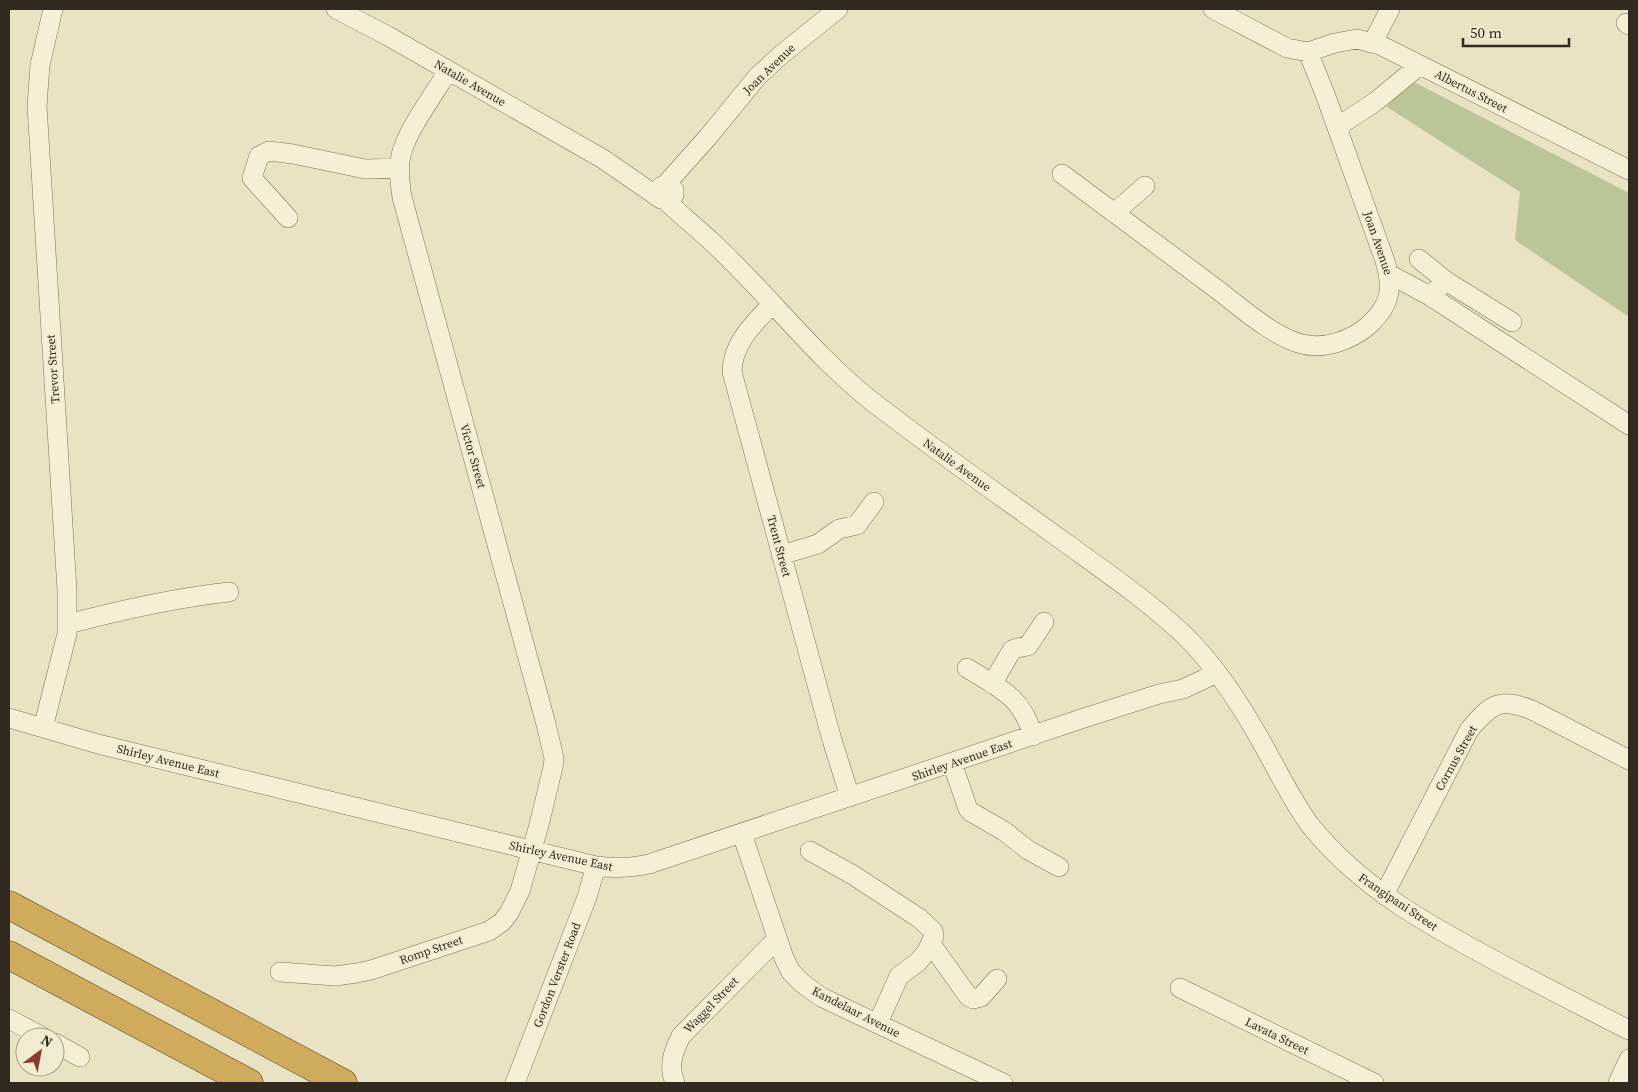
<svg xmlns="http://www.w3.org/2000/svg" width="1638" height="1092" viewBox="0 0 1638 1092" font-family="'Source Serif 4',serif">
  <rect width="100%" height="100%" fill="#e9e2c3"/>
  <path fill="#bbc598" d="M 1408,79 L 1629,193 L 1629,317 L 1515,240 L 1520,192 L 1387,107 Z"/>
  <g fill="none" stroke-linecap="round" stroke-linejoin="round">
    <g stroke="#81745b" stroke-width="20">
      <path id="minor" d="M 336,9 L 388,36 L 603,159 L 661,199 L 665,200 L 671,199 L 674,195 L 674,190 L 670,185 L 662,186 L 658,190 L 659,196
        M 1213,9 L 1287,48 L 1308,52 L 1335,43 L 1357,39 L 1380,45 L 1629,170
        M 1626,23 L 1629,25
        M 1373,42 L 1390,9
        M 1337,127 L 1375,102 L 1420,65
        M 1062,174 C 1113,212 1163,249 1214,287 C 1238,305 1273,337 1302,344 C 1324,350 1352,340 1369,325 C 1391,305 1393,288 1385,261 L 1325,94 L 1308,52
        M 666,184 L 708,137 L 757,77 L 782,54 L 838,9
        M 665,200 C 681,215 698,229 713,243 C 767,293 812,353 869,399 C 932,448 998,494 1063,541 C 1103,570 1144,598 1181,632 C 1214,663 1239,702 1261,741 C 1277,769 1291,799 1310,825 C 1361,889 1432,927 1503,965 C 1545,987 1587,1009 1629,1030
        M 1114,213 L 1145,186
        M 288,218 L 252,178 L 259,156 L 269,151 L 293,154 L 365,169 L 400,168
        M 1419,259 L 1446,281
        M 1389,274 L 1430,296 L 1629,425
        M 1430,296 L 1446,281 L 1512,322
        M 772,304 C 753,325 733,342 732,372 L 832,740 L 850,797
        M 781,555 L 818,544 L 839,529 L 857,525 L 874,502
        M 68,624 C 121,610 174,598 229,592
        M 967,668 C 999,688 1022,696 1033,736
        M 992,684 L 1012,650 L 1017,648 L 1028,646 L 1044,622
        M 9,718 L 98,744 L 596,866 C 615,869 630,868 649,864 L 1081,719 L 1159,694 L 1183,689 L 1217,673
        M 43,728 L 67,634 L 67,590 L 37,106 L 40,65 L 53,9
        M 952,763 L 968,809 L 971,812 L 1004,831 L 1028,850 L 1059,867
        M 742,834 L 784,958 L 791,972 L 802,983 L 821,997 L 1003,1083
        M 810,851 L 853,875 L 919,918 L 933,931 L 934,936 L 927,951 L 918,962 L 899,976 L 878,1023
        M 1384,895 L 1469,730 C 1491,704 1499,697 1532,710 L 1629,760
        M 931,944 L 968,996 L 973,999 L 981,997 L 997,979
        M 280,972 L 335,976 L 357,973 L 371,970 L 489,931 L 502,922 L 509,913 L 520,891 L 539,825 L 553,767 L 554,758 L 546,724 L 402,197 C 400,183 398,169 401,155 C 407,130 435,93 448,71
        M 1180,988 L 1374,1083
        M 9,1019 L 43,1037
        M 55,1043 L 80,1057
        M 515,1083 L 587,897 L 596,866
        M 675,1083 C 668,1066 673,1052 681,1036 L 776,940
        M 1618,1083 L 1629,1059"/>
    </g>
    <g stroke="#4f422f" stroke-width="29">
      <path id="highway" d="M 9,905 L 343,1083
        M 9,955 L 249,1083"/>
    </g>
    <use href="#minor" stroke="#f5efd5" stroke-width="19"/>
    <use href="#highway" stroke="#d0ab5b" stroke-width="28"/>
  </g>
  <g text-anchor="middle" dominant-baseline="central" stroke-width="4" stroke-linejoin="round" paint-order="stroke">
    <g font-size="12" fill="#322a1e" stroke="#f1ecd1">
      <text transform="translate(769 69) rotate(-44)">Joan Avenue</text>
      <text transform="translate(470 83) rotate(30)">Natalie Avenue</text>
      <text transform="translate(1471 91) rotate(27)">Albertus Street</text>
      <text transform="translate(1378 243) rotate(71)">Joan Avenue</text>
      <text transform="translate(53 369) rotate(-94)">Trevor Street</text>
      <text transform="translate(473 456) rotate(74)">Victor Street</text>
      <text transform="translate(957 465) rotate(36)">Natalie Avenue</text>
      <text transform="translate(779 546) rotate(75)">Trent Street</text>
      <text transform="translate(1456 758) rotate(-61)">Cornus Street</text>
      <text transform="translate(962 760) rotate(-19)">Shirley Avenue East</text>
      <text transform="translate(168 761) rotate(14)">Shirley Avenue East</text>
      <text transform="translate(561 856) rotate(12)">Shirley Avenue East</text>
      <text transform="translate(1398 902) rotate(34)">Frangipani Street</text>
      <text transform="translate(431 950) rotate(-19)">Romp Street</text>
      <text transform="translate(557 975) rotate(-69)">Gordon Verster Road</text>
      <text transform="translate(711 1005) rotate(-46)">Waggel Street</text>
      <text transform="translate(856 1012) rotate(27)">Kandelaar Avenue</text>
      <text transform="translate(1277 1036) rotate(26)">Lavata Street</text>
    </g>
  </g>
  <rect width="1638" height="1092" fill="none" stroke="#322a1e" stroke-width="20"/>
  <g transform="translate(40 1052) rotate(32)"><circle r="24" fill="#f1ecd1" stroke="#a59e89"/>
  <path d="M0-4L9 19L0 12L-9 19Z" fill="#8a3c32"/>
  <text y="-8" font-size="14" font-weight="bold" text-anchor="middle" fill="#322a1e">N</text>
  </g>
  <path d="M1463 38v8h106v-8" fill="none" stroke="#322a1e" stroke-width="2.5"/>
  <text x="1470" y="38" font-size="15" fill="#322a1e" stroke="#f1ecd1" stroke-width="4" paint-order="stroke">50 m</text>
</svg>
